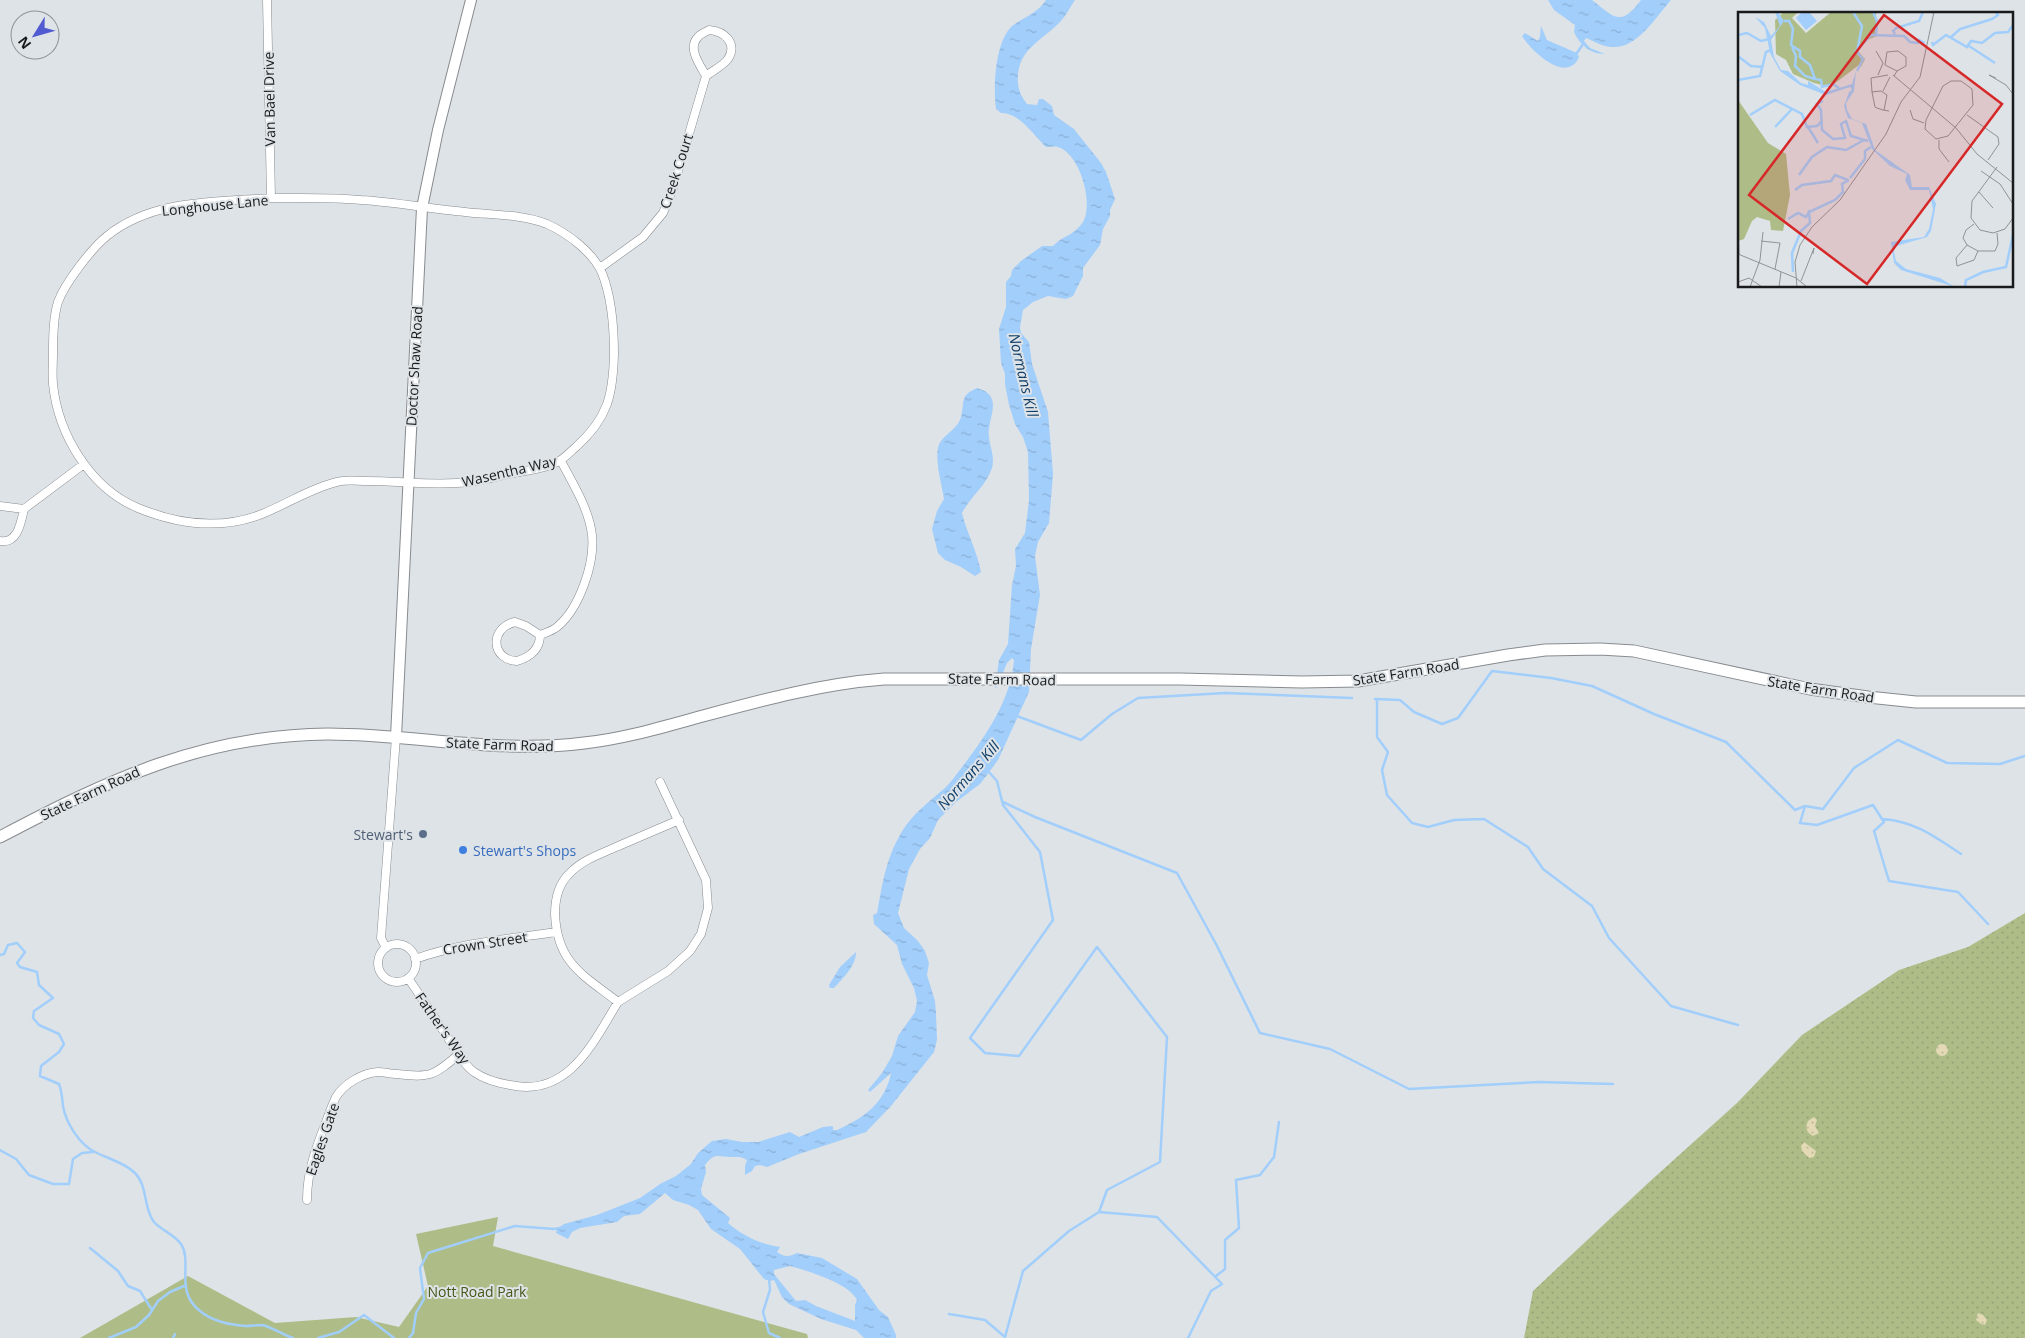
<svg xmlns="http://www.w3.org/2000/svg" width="2025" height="1338" viewBox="0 0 2025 1338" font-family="'Open Sans',sans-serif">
  <defs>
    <pattern id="grass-dots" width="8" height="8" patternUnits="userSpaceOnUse" patternTransform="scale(1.25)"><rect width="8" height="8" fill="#aebd88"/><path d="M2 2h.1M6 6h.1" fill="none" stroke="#95a275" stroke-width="1.8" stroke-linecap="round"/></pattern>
    <pattern id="sand-dots" width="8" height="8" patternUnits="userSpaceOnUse" patternTransform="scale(1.25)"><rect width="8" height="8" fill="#e3d9b4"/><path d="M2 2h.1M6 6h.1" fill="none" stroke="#c2ba9a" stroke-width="1.8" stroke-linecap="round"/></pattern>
    <pattern id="water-ripples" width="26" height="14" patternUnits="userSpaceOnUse" patternTransform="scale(1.25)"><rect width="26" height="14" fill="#a2cefb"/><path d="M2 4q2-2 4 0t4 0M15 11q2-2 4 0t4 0" fill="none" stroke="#8bb0d7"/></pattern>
  </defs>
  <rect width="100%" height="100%" fill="#dee3e7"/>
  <path fill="url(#grass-dots)" d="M 2025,913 L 2025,1338 L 1524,1338 L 1533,1291 L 1647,1184 L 1737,1103 L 1802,1035 L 1899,970 L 1968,947 Z"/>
  <path fill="url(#sand-dots)" d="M1936 1050a6 6 0 1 1 12 0a6 6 0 1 1-12 0Z
    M 1814,1117 L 1817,1120 L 1815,1126 L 1819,1133 L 1813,1136 C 1806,1132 1805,1128 1808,1121 Z
    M 1804,1142 L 1816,1151 L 1814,1157 L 1809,1158 L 1802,1151 L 1801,1146 Z
    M 1978,1313 L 1983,1315 L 1987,1320 L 1985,1325 L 1981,1324 L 1976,1320 Z"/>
  <path fill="#aebd88" d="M 498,1217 L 493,1246 L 807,1334 L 808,1338 L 80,1338 L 188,1276 L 275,1323 L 356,1317 L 399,1327 L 428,1286 L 416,1234 Z"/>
  <path fill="url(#water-ripples)" fill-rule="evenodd" d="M 1046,0 L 1075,0 C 1070,7 1066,16 1060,22 C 1043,40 1020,48 1018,75 C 1017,87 1020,95 1027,104 L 1037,105 L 1039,99 L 1043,99 L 1052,106 L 1054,115 L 1074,129 L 1101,163 L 1106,172 L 1115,199 L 1110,210 L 1110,216 L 1103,229 L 1100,245 L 1083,268 L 1083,276 L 1073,296 L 1066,299 L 1048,296 L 1033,302 L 1023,310 L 1020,327 L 1021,333 L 1029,342 L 1032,364 L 1048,412 L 1053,474 L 1049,523 L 1038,542 L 1035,556 L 1040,595 L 1031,649 L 1029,692 L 998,760 L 987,775 L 980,784 L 956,802 L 938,820 L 930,838 L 920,849 L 909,869 L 898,913 L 904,928 L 918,941 L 925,951 L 929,963 L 927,975 L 935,1001 L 936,1013 L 937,1040 L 934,1052 L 891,1106 L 866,1132 L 799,1154 L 767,1167 L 760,1165 L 755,1166 L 752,1171 L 745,1175 L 745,1166 L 747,1160 C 741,1156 737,1157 731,1157 C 717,1157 715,1152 705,1165 L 706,1172 L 701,1189 L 702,1195 L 730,1218 L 728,1223 C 743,1236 760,1244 780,1247 L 777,1252 C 784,1257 789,1257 797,1253 L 822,1258 L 857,1279 L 879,1310 L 888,1317 L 896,1335 L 896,1338 L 864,1338 L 856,1330 L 821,1319 L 789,1304 L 782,1297 L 774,1280 L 770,1281 L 764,1279 L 740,1249 L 711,1229 L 698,1210 L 689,1205 L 673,1200 L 665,1193 L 640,1214 L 624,1216 L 617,1222 L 580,1228 L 572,1232 L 568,1239 L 556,1233 L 557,1229 L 564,1224 L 597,1215 L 640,1198 L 660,1184 L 676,1176 L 691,1164 L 698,1153 L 712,1141 L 726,1139 L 742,1142 L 758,1142 L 790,1132 L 799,1137 L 823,1127 L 833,1126 L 833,1130 L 837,1130 C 864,1118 885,1103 891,1073 L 870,1092 L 868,1090 L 882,1073 L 892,1056 L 898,1036 L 915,1012 L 917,1001 L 914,988 L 902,964 L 897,945 L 874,924 L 873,915 L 877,913 C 883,882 885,861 901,833 C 912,814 930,801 946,787 C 953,780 957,773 963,766 C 986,735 1011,700 1014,660 L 1012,658 L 1007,663 L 997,687 L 995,688 L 999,660 L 1008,644 L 1012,585 L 1016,566 L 1015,549 L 1025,533 L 1029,500 L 1028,452 L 1023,437 L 1015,424 L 1009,405 L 1005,384 L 1005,374 L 1001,363 L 999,329 L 1006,307 L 1006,282 L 1011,276 L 1012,270 L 1021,261 L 1042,246 L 1053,246 C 1062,236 1075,235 1083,222 C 1094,203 1080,154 1058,147 C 1055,146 1050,147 1046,147 C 1034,136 1019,112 1001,113 L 996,109 C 993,87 995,42 1012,26 C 1024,17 1038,13 1046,0 ZM 790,1266 C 808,1271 849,1283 857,1300 L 855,1305 L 855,1321 L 816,1306 L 805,1300 L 796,1301 L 774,1274 L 774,1270 Z
    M 1548,0 L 1592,0 C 1614,17 1620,28 1641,0 L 1671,0 C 1656,17 1637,49 1612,47 C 1603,47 1594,41 1586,38 L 1584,41 L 1590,48 L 1605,54 C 1590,54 1580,45 1574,32 L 1575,25 L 1554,10 Z
    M 1541,26 L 1547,40 L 1577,53 L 1579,57 C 1567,85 1531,51 1522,36 L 1525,33 L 1538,41 L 1540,37 Z
    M 977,388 C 1006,396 986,419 989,437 C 990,448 995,456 992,468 C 986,486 970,497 962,513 C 967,533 977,551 981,572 L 975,576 L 961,567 L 945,560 L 938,553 L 932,529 L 937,511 L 944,499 C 942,485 932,452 941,441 C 948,432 958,428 961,417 C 965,402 959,396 977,388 Z
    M 856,952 C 856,966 843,978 834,988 L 830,988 L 829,985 L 840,967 Z"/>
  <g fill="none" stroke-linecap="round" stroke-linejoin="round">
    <path stroke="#a2cefb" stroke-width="2.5" d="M 1577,53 L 1583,44
      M 1375,699 L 1400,700 L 1414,712 L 1442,724 L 1458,718 L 1492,671 L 1551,678 L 1592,686 L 1654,714 L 1726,742 L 1795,810 L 1805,806 L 1823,809 L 1854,768 L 1898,740 L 1947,763 L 2000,764 L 2025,756
      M 1377,699 L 1377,737 L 1388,752 L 1382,770 L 1387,795 L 1412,823 L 1428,827 L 1454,820 L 1484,819 L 1528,847 L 1543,869 L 1592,906 L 1609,938 L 1671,1006 L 1738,1025
      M 1017,716 L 1081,740 L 1112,714 L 1138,698 L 1225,693 L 1352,698
      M 1003,802 L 1035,817 L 1177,873 L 1216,944 L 1260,1033 L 1330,1049 L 1409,1089 L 1539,1082 L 1613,1084
      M 1805,806 L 1800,823 L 1817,825 L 1873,805 L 1884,822 L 1874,831 L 1889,881 L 1958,892 L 1988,924
      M 1882,819 C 1914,821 1934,836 1961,854
      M 0,955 L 4,954 L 8,945 L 17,943 L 25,952 L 17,963 L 20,967 L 37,972 L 39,985 L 53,998 L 34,1011 L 33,1018 L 39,1025 L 59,1034 L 64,1044 L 59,1052 L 41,1066 L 40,1076 L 59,1084 C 62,1092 62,1098 63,1106 C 66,1123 79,1144 95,1152 C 108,1159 124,1162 135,1173 C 148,1186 143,1208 154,1222 C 161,1230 175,1235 181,1244 C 193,1262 174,1291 200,1311 C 212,1321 231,1325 246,1326 C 251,1326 257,1325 262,1325 C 272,1327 283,1335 293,1338
      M 0,1150 L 16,1159 L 29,1175 L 53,1184 L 69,1184 L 73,1159 L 82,1153 L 93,1152
      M 1099,1212 L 1157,1217 L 1222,1284 L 1211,1291 L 1188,1338
      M 90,1248 L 118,1271 L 128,1286 L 140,1291 L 152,1310
      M 1216,1276 L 1225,1269 L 1225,1240 L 1239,1228 L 1236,1180 L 1260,1175 L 1274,1157 L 1279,1122
      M 769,1278 L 770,1290 L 763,1312 L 769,1333 L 780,1338
      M 949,1314 L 985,1320 L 1005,1337 L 1023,1271 L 1069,1231 L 1099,1212 L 1107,1190 L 1160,1162 L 1167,1037 L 1097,947 L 1019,1056 L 985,1053 L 970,1038 L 1053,920 L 1040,852 L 1003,805 L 997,781 L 988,771
      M 109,1338 L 136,1327 L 149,1315 L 158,1301 L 170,1292 L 184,1286
      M 173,1338 L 175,1334
      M 318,1338 L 339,1332 L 364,1315 L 394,1338
      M 409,1338 L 413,1333 L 416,1313 L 424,1299 L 420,1268 L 428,1253 L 515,1226 L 554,1229 L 560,1228"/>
    <g stroke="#878b8f" stroke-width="9">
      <path id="minor" d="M 267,0 L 271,198
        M 709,30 C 724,31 738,43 728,59 C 723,66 712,71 706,76 C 700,65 687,48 698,37 C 700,34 706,32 709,30 Z
        M 271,198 C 301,198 332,197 361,200 C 396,202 431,209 465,212 C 491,215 522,214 547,224 C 567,233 593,252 602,273 C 612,298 614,327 614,354 C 613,395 608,418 576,447 C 571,451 565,458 559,461 C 545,469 524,471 508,474 C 492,478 474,483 457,483 C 427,485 397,481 367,481 C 358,481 347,479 337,482 C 311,488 287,504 262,514 C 221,530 177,524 138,508 C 90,488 58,434 53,384 C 52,374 53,364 53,354 C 53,338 53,318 58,302 C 65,283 91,249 107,236 C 153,199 216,202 271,198 Z
        M 600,268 L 643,237 L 663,213 L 673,188 L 706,76
        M 0,506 L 24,509 C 21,522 18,544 0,541
        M 24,509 L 84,464
        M 515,622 L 526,626 L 540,635 C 540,649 530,657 517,661 C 491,660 489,628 515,622 Z
        M 540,635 C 545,633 552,631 557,627 C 579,609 595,564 592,535 C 589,509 573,484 561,461
        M 660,782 L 706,880 L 708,908 L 701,934 L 690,951 L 668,971 L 618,1002 C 583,975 557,963 555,914 C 555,898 558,884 570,873 C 582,860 601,854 616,847 C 637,838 658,829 679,820
        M378 963a19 19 0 1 1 38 0a19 19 0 1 1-38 0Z
        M 386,948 L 381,938 L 396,737
        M 415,959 C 460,943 508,939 556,932
        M 408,978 C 421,997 434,1016 446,1035 C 454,1047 462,1063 474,1072 C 484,1079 498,1083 510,1085 C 568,1098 593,1043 618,1002
        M 307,1200 C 307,1171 316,1148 326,1122 C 329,1114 332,1105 336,1097 C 344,1084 362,1073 378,1072 C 384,1072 391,1074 397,1074 C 430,1078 434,1076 459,1054"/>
    </g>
    <g stroke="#878b8f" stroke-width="12">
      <path id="tertiary" d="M 396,737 L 422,208 L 438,130 L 471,0"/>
    </g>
    <g stroke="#878b8f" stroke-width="13">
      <path id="secondary" d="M 0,837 C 108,780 203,735 328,734 C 414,734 499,754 584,743 C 621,739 656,729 692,719 C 755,702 818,684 884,679 L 1180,679 L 1302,682 L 1358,681 L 1508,655 L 1545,650 L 1600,649 L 1634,651 L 1810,689 L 1868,697 L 1916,702 L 2025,702"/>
    </g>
    <use href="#minor" stroke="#fff" stroke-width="8"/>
    <use href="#tertiary" stroke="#fff" stroke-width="10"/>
    <use href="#secondary" stroke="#fff" stroke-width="11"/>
  </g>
  <circle fill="#5c6f8a" stroke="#dee3e7" stroke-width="2" cx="423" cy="834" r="5"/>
  <circle fill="#3f7fe0" stroke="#dee3e7" stroke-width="2" cx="463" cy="850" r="5"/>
  <g text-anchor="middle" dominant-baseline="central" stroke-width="4" stroke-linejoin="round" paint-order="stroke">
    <g font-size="14" fill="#181a1b" stroke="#dee3e7">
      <text transform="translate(269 99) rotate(-91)">Van Bael Drive</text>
      <text transform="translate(676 171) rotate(-72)">Creek Court</text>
      <text transform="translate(215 205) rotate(-6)">Longhouse Lane</text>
      <text transform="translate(414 366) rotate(-87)">Doctor Shaw Road</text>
      <text transform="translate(509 471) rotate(-13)">Wasentha Way</text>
      <text transform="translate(1406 672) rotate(-9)">State Farm Road</text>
      <text transform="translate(1002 679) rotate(1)">State Farm Road</text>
      <text transform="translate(1821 689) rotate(9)">State Farm Road</text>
      <text transform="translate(500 744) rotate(2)">State Farm Road</text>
      <text transform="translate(90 793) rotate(-25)">State Farm Road</text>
      <text transform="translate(485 943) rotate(-9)">Crown Street</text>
      <text transform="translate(443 1028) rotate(55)">Father's Way</text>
      <text transform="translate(322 1139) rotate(-71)">Eagles Gate</text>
    </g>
    <g font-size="14" fill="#4e5e75" stroke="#dee3e7" text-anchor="end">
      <text x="413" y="834">Stewart's</text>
    </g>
    <g font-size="14" fill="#366cbe" stroke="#dee3e7" text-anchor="start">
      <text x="473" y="850">Stewart's Shops</text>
    </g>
    <g font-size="14" fill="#485618" stroke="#dee3e7">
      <text x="477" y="1291">Nott Road Park</text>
    </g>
    <g font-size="15" font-style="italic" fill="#113f68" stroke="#dee3e7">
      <text transform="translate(1024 375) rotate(77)">Normans Kill</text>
      <text transform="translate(968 775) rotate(-49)">Normans Kill</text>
    </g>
  </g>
  <g transform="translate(1738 12)">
    <rect width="275" height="275" fill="#dee3e7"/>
    <path d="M 0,88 L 30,131 L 48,142 L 52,183 L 45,219 L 33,218 L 32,209 L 19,205 L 14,209 L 6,227 L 0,229 Z" fill="#aebd88"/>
    <path d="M 46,0 L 60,0 L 54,6 L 68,21 L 93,0 L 138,0 L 139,24 L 129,28 L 120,39 L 127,47 L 123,55 L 121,53 L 92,75 L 76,71 L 55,62 L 48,48 L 38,42 L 37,8 Z" fill="#aebd88"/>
    <path d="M 37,0 L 40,0 L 46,9 L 33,28 L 36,45 L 43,58 L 50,59 L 63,71 L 70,73 L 70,69 L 88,80 L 114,72 L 118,59 L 116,79 L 108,91 L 109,98 L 114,107 L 128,112 L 137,138 L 172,163 L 174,175 L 191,175 L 198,192 L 193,219 L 189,225 L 155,235 L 158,249 L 168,257 L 202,266 L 217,275 L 163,258 L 156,251 L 153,230 L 186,225 L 191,217 L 195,197 L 191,178 L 172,178 L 167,168 L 169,162 L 152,154 L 134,137 L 124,111 L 110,106 L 106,94 L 111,80 L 114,78 L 112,75 L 88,83 L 62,73 L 42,59 L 32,41 L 27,16 L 17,5 L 26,10 L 33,24 L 42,14 ZM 64,0 L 71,0 L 79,9 L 68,18 L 58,6 Z" fill="#a2cefb"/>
    <path fill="none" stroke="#a2cefb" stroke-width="2.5" d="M 115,0 L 124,14 L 119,40M 135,0 L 139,9 L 138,23M 46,9 L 51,9 L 55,17 L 53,33 L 62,39 L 62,45 L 72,53 L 77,67 L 83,68 L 84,75 L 95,72 L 101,76M 157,22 L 155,19 L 158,16 L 181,9 L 185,0M 0,23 L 9,21 L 23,29 L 31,27M 213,25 L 222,17 L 254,7 L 260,3 L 258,0M 194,30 L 195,33 L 208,23 L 229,35 L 233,29 L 244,31 L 257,21 L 270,20 L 275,13M 231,34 L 257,51M 54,35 L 58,44 L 57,54 L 67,64 L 77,67M 1,45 L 13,54 L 25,55M 119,59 L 125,47 L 118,39 L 133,23 L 166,24 L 172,30 L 180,31 L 181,28 L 187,31M 0,68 L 22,64 L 28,40 L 33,38M 85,89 L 79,92 L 83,98 L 84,118 L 95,127 L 107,126 L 103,112 L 108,109 L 113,124 L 130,129M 12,103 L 37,88 L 64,102 L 69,115 L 79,114 L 84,109M 37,115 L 54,97M 70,115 L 80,131M 61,163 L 74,145 L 89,135 L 108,138 L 126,128M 112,166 L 127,147 L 127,139 L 133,135M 57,178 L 64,173 L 93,169 L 97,163 L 110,168M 50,207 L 60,201 L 68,205 L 72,198M 55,260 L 54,241 L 63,219 L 72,211 L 71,200 L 97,188 L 105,180 L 104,172 L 111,168M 227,275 L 228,268 L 245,260 L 268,255 L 275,223"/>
    <path fill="none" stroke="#8f9395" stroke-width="1" d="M 138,39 L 145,51 L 140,63M 155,63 L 218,116 L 239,142 L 275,171M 156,64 L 159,59 L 147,53 L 149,40 L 160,39 L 168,45 L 168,54 L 159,59M 258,66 L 251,63 L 268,73 L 275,82M 223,69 L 234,77 L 235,93 L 210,124 L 198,127 L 187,117 L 188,108 L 205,74 L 213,69 ZM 145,79 L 152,65M 134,80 L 133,66 L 150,63M 146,98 L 149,83 L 143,79 L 134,80 L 137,95 L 139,96 L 145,98 L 151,99M 172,98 L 175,107 L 186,111M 229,103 L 260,125 L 261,132 L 250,148M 201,128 L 201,137 L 211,150M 259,155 L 234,189 L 233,206 L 242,218 L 255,221 L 267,217 L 275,206M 243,159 L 262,172 L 275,192M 241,180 L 255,196M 0,210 L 1,242M 236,212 L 228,218 L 225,226 L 229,233 L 240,239 L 257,239 L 260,232 L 259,221M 23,229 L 42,231 L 37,257M 229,233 L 218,246 L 219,254 L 236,248 L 240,239M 0,242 L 58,266 L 69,275M 63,269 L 76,236 L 75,242M 0,270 L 11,266 L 24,275M 12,275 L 22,248 L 25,220M 41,275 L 43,260M 59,275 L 57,250 L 62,233 L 74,215 L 102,188 L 148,122 L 163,90 L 182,65 L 196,0"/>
    <path fill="#d62828" fill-opacity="0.15" stroke="#d62828" stroke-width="2.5" d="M 146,3 L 264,92 L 129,272 L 11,183 Z"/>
    <rect width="275" height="275" fill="none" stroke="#181a1b" stroke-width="2.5"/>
  </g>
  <g transform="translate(35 35) rotate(233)"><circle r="24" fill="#dee3e7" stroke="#8f9395"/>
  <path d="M0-4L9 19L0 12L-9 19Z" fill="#515bd1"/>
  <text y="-8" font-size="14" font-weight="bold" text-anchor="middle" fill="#181a1b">N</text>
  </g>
</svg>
